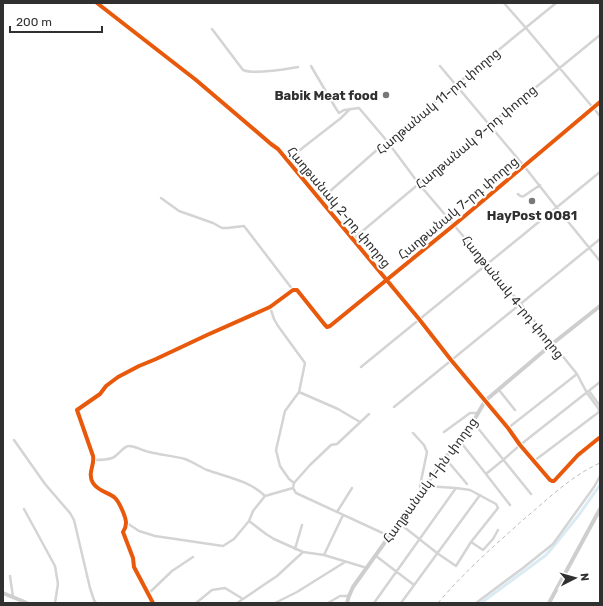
<svg xmlns="http://www.w3.org/2000/svg" width="603" height="606" viewBox="0 0 603 606" font-family="Rubik,'Noto Sans Armenian',sans-serif">
  <rect width="100%" height="100%" fill="#fff"/>
  <g fill="none" stroke-linecap="round" stroke-linejoin="round">
    <path stroke="#daebf3" stroke-width="3" d="M 481,603 L 546,555 L 553,547 L 578,516 L 600,485"/>
    <path stroke="#d4d4d4" stroke-width="2.5" d="M 97,3 L 196,80 L 271,144 L 278,149 L 419,319 L 451,360 L 508,428 L 520,445 L 550,480 L 552,481 L 554,481 L 578,455 L 599,438
      M 504,3 L 526,28 L 600,116
      M 212,29 L 243,70 C 254,75 286,69 298,67
      M 311,66 L 335,107 L 339,113 L 344,110 L 359,108 L 387,141 L 419,184 L 520,303 L 577,374 L 587,393 L 598,408 L 599,410 L 599,412 L 534,461
      M 440,66 L 524,166 L 557,208 L 561,213 L 600,261
      M 287,160 L 341,118 L 350,109
      M 518,194 C 520,196 521,197 524,196 L 540,185
      M 161,198 L 179,211 L 213,223 L 222,228 L 227,228 L 244,226 L 293,290
      M 320,200 L 387,141 L 556,3
      M 353,239 L 489,125 L 556,71 L 600,35
      M 270,307 L 274,319 L 278,326 L 305,363 L 299,392 L 285,411 L 276,450 L 280,466 L 289,479 L 294,483
      M 361,367 L 600,172
      M 499,390 L 515,410
      M 589,391 L 600,406
      M 299,392 L 338,409 L 360,422
      M 394,407 L 600,239
      M 369,414 L 337,444 L 331,445 L 310,465 L 294,483 L 293,488 L 296,493 L 389,536
      M 473,422 L 531,494
      M 508,428 L 577,374
      M 444,432 L 470,413 L 477,413
      M 413,433 L 424,445 L 427,452 L 420,486 L 421,490
      M 14,440 L 45,484 L 70,513 L 74,520 L 90,588 L 94,600 L 96,603
      M 459,440 L 486,474 L 510,505
      M 445,458 L 467,484
      M 94,460 C 100,460 107,460 112,458 C 118,456 123,446 129,446 C 135,446 143,451 149,452 C 161,455 174,456 185,459 C 193,462 200,467 207,470 C 227,477 250,481 265,496
      M 486,474 L 503,460 L 520,445 L 600,382
      M 24,509 L 55,566 L 58,584 L 55,603
      M 337,512 L 352,488
      M 249,521 L 266,534 L 274,539 L 303,552 L 324,555 L 367,568
      M 127,523 L 139,531 L 155,536 L 223,546 L 234,539 L 249,521 L 253,511 L 265,496 L 293,488
      M 399,523 L 437,553 L 456,566 L 471,542 L 498,508 L 496,504 L 470,490 L 456,488 L 425,486
      M 471,542 L 483,550 L 493,539 L 498,530
      M 295,549 L 302,525
      M 324,555 L 343,515
      M 376,556 L 414,585
      M 10,576 L 13,597
      M 148,594 L 172,571 L 193,557
      M 153,603 L 134,567 L 133,558 L 123,532 C 125,529 126,526 126,523 C 126,517 119,501 114,497 C 107,492 98,491 93,483 C 87,473 95,465 93,456 L 77,410 L 100,394 L 106,386 L 118,377 L 139,366 L 156,359 L 207,335 L 270,307 L 293,290 L 297,290 L 325,325 L 327,327 L 330,326 L 454,225 L 600,102
      M 196,603 L 212,590 L 225,588 L 243,599 L 277,576 L 303,552
      M 237,603 L 243,599
      M 275,603 L 297,592 L 345,562
      M 328,603 L 340,596 L 349,596
      M 374,603 L 456,488
      M 401,603 L 480,495
      M 476,603 L 523,568 L 553,544 L 594,487 L 600,476"/>
    <path stroke="#cecece" stroke-width="4" d="M 3,593 L 27,603
      M 347,603 L 349,596 L 353,587 L 445,458 L 473,422 L 485,401 L 552,344 L 600,306
      M 549,603 L 600,509"/>
    <path stroke="#bcbcbc" stroke-width="1" stroke-dasharray="4 3" stroke-linecap="butt" d="M 438,603 C 464,572 494,546 524,519 C 548,499 571,476 600,463"/>
    <g stroke="#fff" stroke-width="6">
      <path id="cycleway" d="M 97,3 L 196,80 L 271,144 L 278,149 L 419,319 L 451,360 L 508,428 L 520,445 L 550,480 L 552,481 L 554,481 L 578,455 L 599,438
        M 153,603 L 134,567 L 133,558 L 123,532 C 125,529 126,526 126,523 C 126,517 119,501 114,497 C 107,492 98,491 93,483 C 87,473 95,465 93,456 L 77,410 L 100,394 L 106,386 L 118,377 L 139,366 L 156,359 L 207,335 L 270,307 L 293,290 L 297,290 L 325,325 L 327,327 L 330,326 L 454,225 L 600,102"/>
    </g>
    <use href="#cycleway" stroke="#e8590c" stroke-width="4"/>
  </g>
  <g fill="#787878" stroke="#fff" stroke-width="1.5">
    <circle cx="386" cy="95" r="4"/>
    <circle cx="532" cy="201" r="4"/>
  </g>
  <g text-anchor="middle" dominant-baseline="central" stroke-width="4" stroke-linejoin="round" paint-order="stroke">
    <g font-size="13" font-weight="bold" fill="#303030" stroke="#fff" text-anchor="end">
      <text x="378" y="95">Babik Meat food</text>
      <text x="532" y="215" text-anchor="middle">HayPost 0081</text>
    </g>
    <g font-size="13" fill="#303030" stroke="#fff">
      <text transform="translate(438 101) rotate(-40)">Հաղթանակ 11-րդ փողոց</text>
      <text transform="translate(476 137) rotate(-40)">Հաղթանակ 9-րդ փողոց</text>
      <text transform="translate(339 207) rotate(50)">Հաղթանակ 2-րդ փողոց</text>
      <text transform="translate(458 208) rotate(-40)">Հաղթանակ 7-րդ փողոց</text>
      <text transform="translate(513 297) rotate(51)">Հաղթանակ 4-րդ փողոց</text>
      <text transform="translate(430 480) rotate(-54)">Հաղթանակ 1-ին փողոց</text>
    </g>
  </g>
  <rect width="603" height="606" fill="none" stroke="#303030" stroke-width="8"/>
  <g transform="translate(575 578) rotate(84)" stroke="#ffffff" stroke-width="3" paint-order="stroke">
  <path d="M0-3L7 15L0 10L-7 15Z" fill="#303030"/>
  <text y="-6" font-size="11" font-weight="bold" text-anchor="middle" fill="#303030">N</text>
  </g>
  <path d="M10 26v6h92v-6" fill="none" stroke="#303030" stroke-width="2"/>
  <text x="16" y="26" font-size="12" fill="#303030" stroke="#ffffff" stroke-width="3" paint-order="stroke">200 m</text>
</svg>
